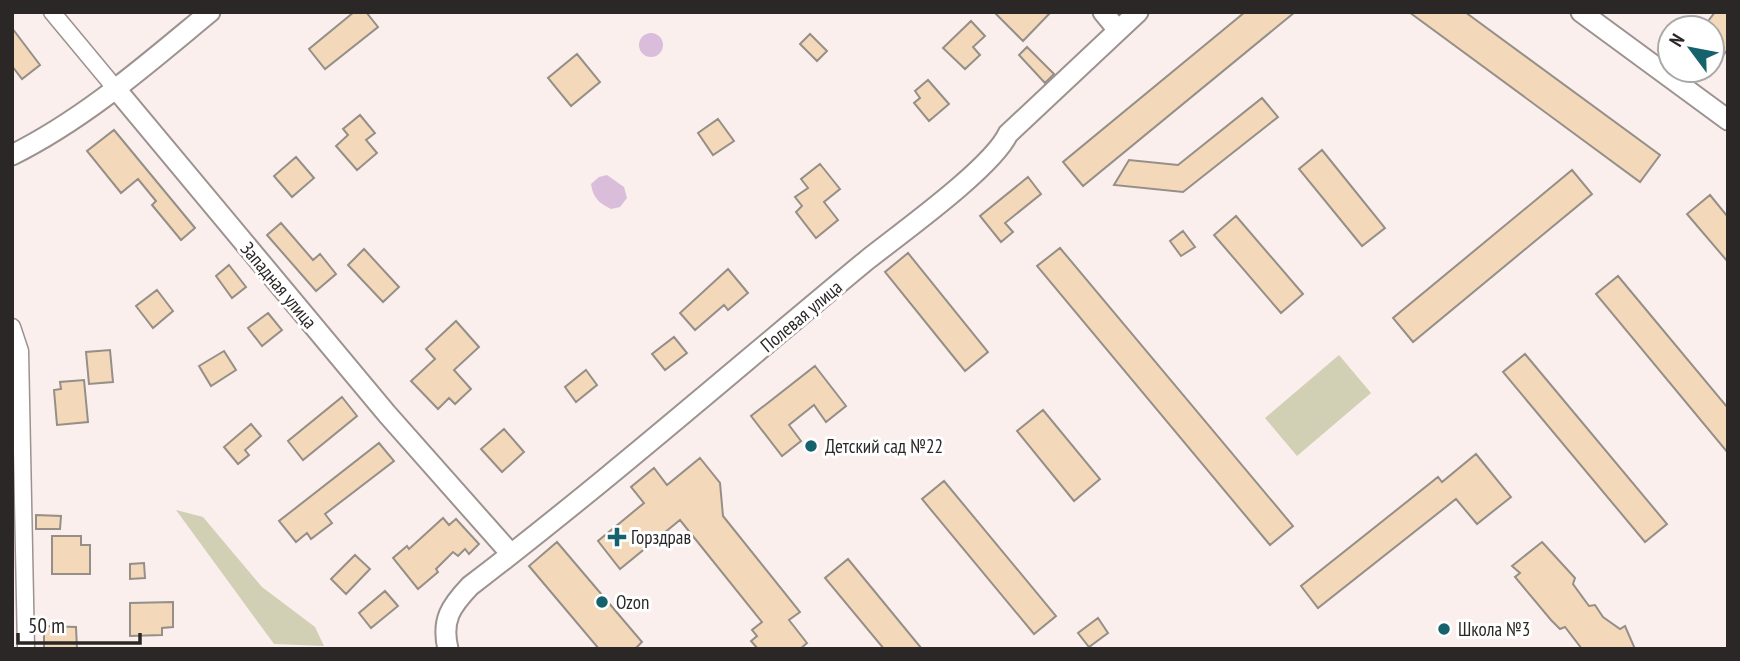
<svg xmlns="http://www.w3.org/2000/svg" width="1740" height="661" viewBox="0 0 1740 661" font-family="'PT Sans Narrow',sans-serif">
  <rect width="100%" height="100%" fill="#faefec"/>
  <path fill="#d1cfb4" d="M 1339,355 L 1371,393 L 1297,456 L 1265,418 Z
    M 176,510 L 203,517 L 262,587 L 315,627 L 324,646 L 274,644 Z"/>
  <path fill="#dabdda" d="M639 45a12 12 0 1 1 24 0a12 12 0 1 1-24 0Z
    M 607,175 L 624,187 L 627,198 L 620,207 L 611,209 C 599,203 593,198 591,184 L 599,177 Z"/>
  <path fill="#f3d8ba" stroke="#958f88" stroke-width="2" d="M 354,12 L 366,12 L 378,27 L 325,69 L 309,49 Z
    M 994,12 L 1051,12 L 1023,41 Z
    M 1245,12 L 1295,12 L 1083,186 L 1063,162 Z
    M 1409,12 L 1465,12 L 1660,155 L 1640,182 Z
    M 1715,12 L 1728,12 L 1728,49 L 1712,70 L 1712,28 L 1703,28 Z
    M 971,21 L 985,36 L 973,47 L 980,55 L 965,69 L 943,48 Z
    M 12,28 L 40,65 L 22,79 L 12,66 Z
    M 810,34 L 827,51 L 817,61 L 800,44 Z
    M 1027,47 L 1054,74 L 1045,83 L 1019,55 Z
    M 577,54 L 600,82 L 571,106 L 548,78 Z
    M 928,80 L 949,104 L 929,121 L 914,103 L 920,98 L 915,91 Z
    M 1262,98 L 1278,117 L 1183,192 L 1114,185 L 1129,160 L 1178,165 Z
    M 360,115 L 375,133 L 366,140 L 377,153 L 357,170 L 336,146 L 348,135 L 343,129 Z
    M 718,119 L 734,141 L 713,155 L 698,133 Z
    M 114,130 L 195,228 L 181,240 L 152,205 L 156,201 L 138,179 L 121,193 L 87,151 Z
    M 1322,150 L 1385,228 L 1362,246 L 1299,169 Z
    M 296,157 L 314,178 L 292,197 L 274,176 Z
    M 820,164 L 840,189 L 824,202 L 838,220 L 816,238 L 796,212 L 802,206 L 795,197 L 808,188 L 801,179 Z
    M 1572,170 L 1592,194 L 1413,342 L 1393,318 Z
    M 1028,177 L 1041,194 L 1005,223 L 1013,232 L 1001,242 L 980,216 Z
    M 1710,195 L 1728,217 L 1728,262 L 1687,214 Z
    M 1236,216 L 1303,294 L 1281,313 L 1214,235 Z
    M 281,223 L 313,260 L 320,254 L 336,274 L 316,291 L 267,235 Z
    M 1183,231 L 1195,247 L 1181,256 L 1170,241 Z
    M 1060,248 L 1293,526 L 1270,545 L 1037,266 Z
    M 364,249 L 399,287 L 383,302 L 348,265 Z
    M 908,253 L 988,352 L 965,371 L 885,272 Z
    M 229,265 L 246,287 L 232,298 L 216,276 Z
    M 728,269 L 748,293 L 728,310 L 724,305 L 695,330 L 680,313 Z
    M 1618,276 L 1728,408 L 1728,453 L 1596,294 Z
    M 157,290 L 173,311 L 153,328 L 136,306 Z
    M 268,313 L 282,330 L 262,346 L 248,328 Z
    M 456,321 L 479,347 L 454,370 L 471,389 L 455,404 L 449,398 L 438,409 L 411,381 L 435,359 L 426,349 Z
    M 674,337 L 687,353 L 665,370 L 652,354 Z
    M 110,350 L 113,382 L 89,384 L 86,352 Z
    M 224,351 L 236,370 L 211,386 L 199,366 Z
    M 1525,354 L 1667,524 L 1645,542 L 1503,372 Z
    M 815,366 L 846,406 L 826,422 L 814,405 L 789,425 L 801,441 L 782,456 L 751,416 Z
    M 586,370 L 597,385 L 576,402 L 565,387 Z
    M 84,380 L 88,422 L 57,425 L 54,390 L 61,389 L 60,382 Z
    M 342,397 L 357,416 L 303,460 L 288,441 Z
    M 1043,410 L 1100,479 L 1074,501 L 1017,431 Z
    M 251,424 L 261,436 L 245,450 L 249,455 L 238,464 L 224,447 Z
    M 504,429 L 524,452 L 502,472 L 481,449 Z
    M 379,443 L 394,461 L 325,514 L 332,523 L 311,539 L 307,533 L 296,542 L 279,521 Z
    M 1476,454 L 1511,497 L 1477,524 L 1456,499 L 1318,608 L 1301,586 L 1438,477 L 1442,482 Z
    M 700,458 L 720,483 L 723,516 L 800,612 L 789,620 L 807,643 L 800,649 L 758,649 L 751,641 L 757,636 L 752,630 L 762,622 L 680,520 L 620,569 L 598,541 L 644,503 L 631,487 L 654,468 L 667,485 Z
    M 944,481 L 1056,616 L 1034,634 L 922,499 Z
    M 36,515 L 61,516 L 60,529 L 36,529 Z
    M 443,518 L 449,525 L 456,519 L 479,544 L 469,554 L 465,549 L 458,556 L 453,552 L 436,569 L 438,572 L 418,589 L 393,558 L 407,546 L 409,549 Z
    M 52,536 L 81,536 L 81,545 L 90,545 L 90,574 L 52,574 Z
    M 557,542 L 642,642 L 635,649 L 599,649 L 529,566 Z
    M 1542,542 L 1575,578 L 1573,584 L 1589,606 L 1595,605 L 1603,617 L 1620,629 L 1625,626 L 1635,649 L 1582,649 L 1565,627 L 1560,629 L 1551,620 L 1515,577 L 1520,573 L 1512,566 Z
    M 355,555 L 370,569 L 346,594 L 331,579 Z
    M 848,559 L 922,649 L 884,649 L 825,578 Z
    M 144,563 L 145,578 L 130,579 L 130,564 Z
    M 385,591 L 398,606 L 371,628 L 359,613 Z
    M 173,602 L 173,627 L 162,628 L 162,635 L 130,636 L 130,603 Z
    M 1098,618 L 1108,633 L 1089,647 L 1078,633 Z
    M 44,626 L 76,627 L 77,649 L 44,649 Z"/>
  <g fill="none" stroke-linecap="round" stroke-linejoin="round">
    <g stroke="#9c928f" stroke-width="19">
      <path id="minor" d="M 52,12 L 116,89
        M 12,327 L 20,351 L 26,649"/>
    </g>
    <g stroke="#9c928f" stroke-width="23">
      <path id="tertiary" d="M 1103,12 L 1117,29
        M 1581,12 L 1728,120
        M 116,89 L 387,414 L 511,554
        M 12,155 C 86,118 147,64 210,12
        M 448,649 C 441,620 451,606 470,586 C 606,482 735,369 867,260 C 901,233 992,168 1008,134 L 1138,12"/>
    </g>
    <use href="#minor" stroke="#fff" stroke-width="16"/>
    <use href="#tertiary" stroke="#fff" stroke-width="19"/>
  </g>
  <g fill="#15626c" stroke="#fff" stroke-width="2.5">
    <circle cx="811" cy="446" r="7"/>
    <path d="M613.5 526.5h7v7h7v7h-7v7h-7v-7h-7v-7h7z"/>
    <circle cx="602" cy="602" r="7"/>
    <circle cx="1444" cy="629" r="7"/>
  </g>
  <g text-anchor="middle" dominant-baseline="central" stroke-width="6" stroke-linejoin="round" paint-order="stroke">
    <g font-size="19" fill="#2b2726" stroke="#fff">
      <text transform="translate(279 285) rotate(50)">Западная улица</text>
      <text transform="translate(801 316) rotate(-40)">Полевая улица</text>
    </g>
    <g font-size="19" fill="#2b2726" stroke="#fff" text-anchor="start">
      <text x="825" y="446">Детский сад №22</text>
      <text x="631" y="537">Горздрав</text>
      <text x="616" y="602">Ozon</text>
      <text x="1458" y="629">Школа №3</text>
    </g>
  </g>
  <rect width="1740" height="661" fill="none" stroke="#2b2726" stroke-width="28"/>
  <g transform="translate(1691 49) rotate(302)"><circle r="33" fill="#ffffff" stroke="#aaa9a8" stroke-width="2"/>
  <path d="M0-5L12 26L0 18L-12 26Z" fill="#15626c"/>
  <text y="-10" font-size="19" font-weight="bold" text-anchor="middle" fill="#2b2726">N</text>
  </g>
  <path d="M18 633v10h122v-10" fill="none" stroke="#2b2726" stroke-width="3.5"/>
  <text x="28" y="633" font-size="21" fill="#2b2726" stroke="#ffffff" stroke-width="5" paint-order="stroke">50 m</text>
</svg>
